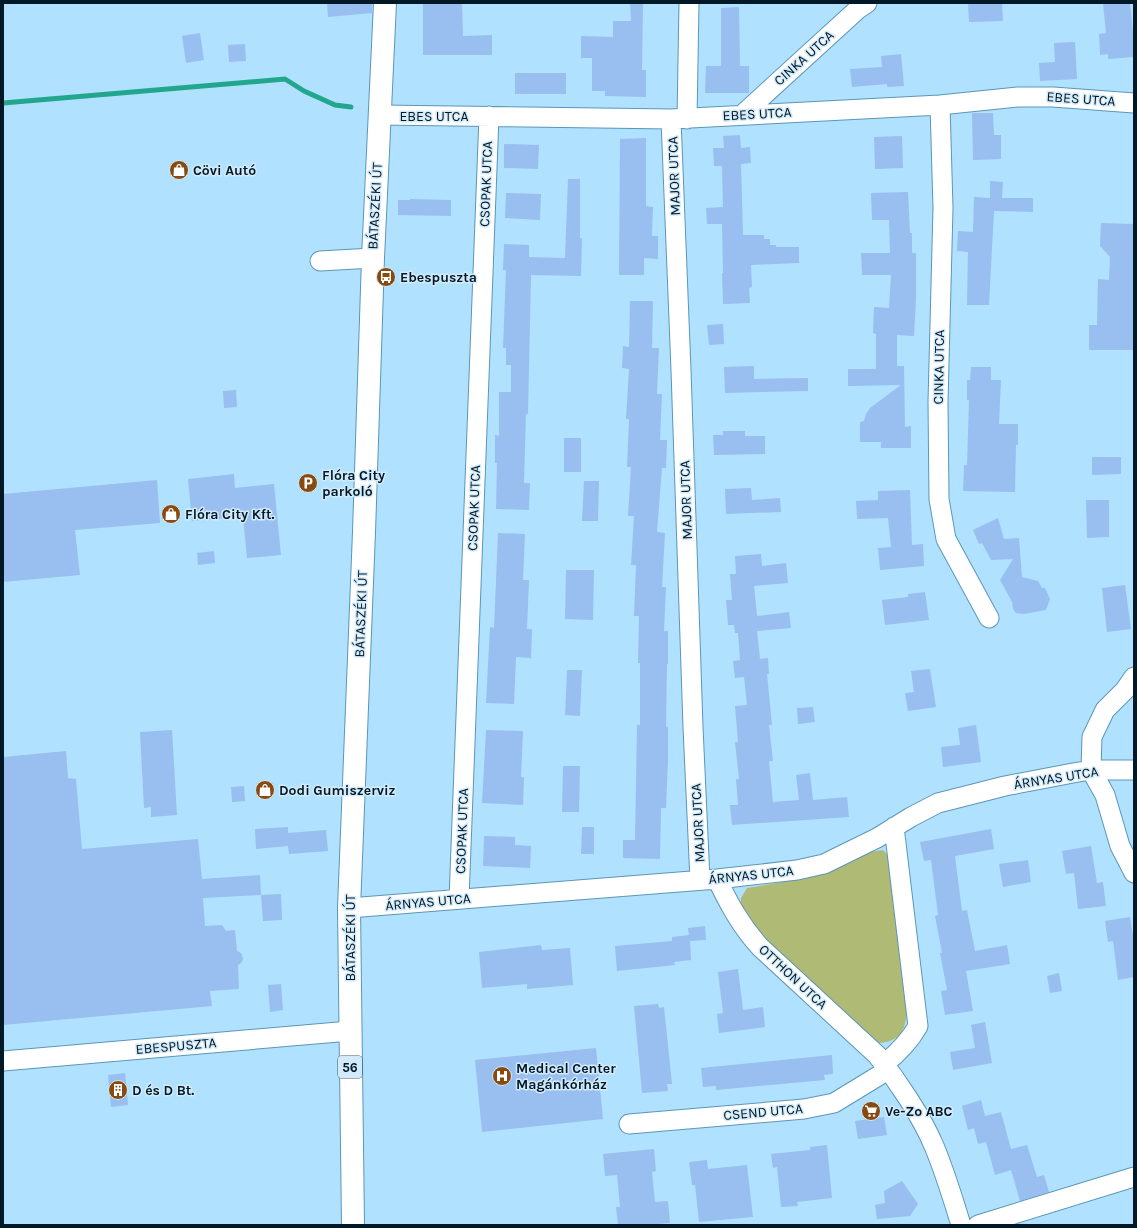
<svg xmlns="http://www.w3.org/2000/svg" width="1137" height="1228" viewBox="0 0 1137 1228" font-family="Karla,sans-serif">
  <rect width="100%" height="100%" fill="#b0e1ff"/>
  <path fill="#afba75" d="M 883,850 L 890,857 L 907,1012 C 905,1032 899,1042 878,1043 L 759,936 L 741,905 L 741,898 L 747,888 L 795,880 L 827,872 L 870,852 Z"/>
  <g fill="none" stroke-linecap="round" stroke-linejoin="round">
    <path stroke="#22a68d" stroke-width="5" d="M 3,103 L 285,79 L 304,91 L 335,105 L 351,107"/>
  </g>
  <path fill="#99bef0" d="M 327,3 L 372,3 L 372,13 L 328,17 Z
    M 423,3 L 462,3 L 463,36 L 492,35 L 492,55 L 423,55 Z
    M 630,3 L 643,3 L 642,70 L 646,70 L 646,97 L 605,96 L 605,91 L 592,91 L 592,58 L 581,58 L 581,36 L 613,37 L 613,21 L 631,21 Z
    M 968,3 L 1002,3 L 1003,21 L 969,22 Z
    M 1103,3 L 1130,3 L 1133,32 L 1134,32 L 1133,57 L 1108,59 L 1108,54 L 1100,55 L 1099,34 L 1106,33 Z
    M 739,7 L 740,66 L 749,66 L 749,93 L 705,93 L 706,66 L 721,66 L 721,8 Z
    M 200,33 L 204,60 L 186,63 L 182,36 Z
    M 1075,42 L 1077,79 L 1040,81 L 1039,63 L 1055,62 L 1054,43 Z
    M 245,44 L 246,61 L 229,62 L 228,45 Z
    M 901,54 L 904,86 L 887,87 L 887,84 L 852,87 L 850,69 L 882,67 L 881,56 Z
    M 515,73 L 566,73 L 566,94 L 515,94 Z
    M 972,113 L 993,113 L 994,135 L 1001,135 L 1001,159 L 973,160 Z
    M 740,135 L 741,148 L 750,147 L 751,163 L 741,164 L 743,235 L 764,235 L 764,239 L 770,239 L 770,245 L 776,245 L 776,247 L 799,247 L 799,263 L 751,265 L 752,287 L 749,288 L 750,303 L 723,304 L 722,273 L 723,273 L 722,224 L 707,224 L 706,208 L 723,207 L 722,166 L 714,166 L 713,148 L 724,148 L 723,136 Z
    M 902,136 L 903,168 L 875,169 L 874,137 Z
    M 646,138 L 646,206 L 653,207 L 652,236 L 658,236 L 658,259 L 644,258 L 644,275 L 619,275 L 620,139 Z
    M 504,144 L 539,145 L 538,169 L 504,168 Z
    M 568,179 L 580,179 L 580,238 L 582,238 L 581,276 L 531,275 L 528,414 L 526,414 L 524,483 L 530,483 L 529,510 L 496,509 L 497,463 L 495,463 L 495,435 L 499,436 L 499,392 L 511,392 L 511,365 L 506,365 L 506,348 L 503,348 L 506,270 L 503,270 L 504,244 L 529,245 L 529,257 L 565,258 Z
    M 990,181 L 1003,182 L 1002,198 L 1033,198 L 1033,212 L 994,211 L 989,305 L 967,305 L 968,252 L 957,251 L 958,231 L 973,232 L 974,197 L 990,198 Z
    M 908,192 L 910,233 L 912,233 L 912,253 L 916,253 L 916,299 L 914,336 L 897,335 L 897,366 L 904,366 L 905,427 L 911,426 L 911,448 L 881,448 L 881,442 L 860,442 L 860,422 L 864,421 L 866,414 L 870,408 L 901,385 L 848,386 L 848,369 L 876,369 L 876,334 L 873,333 L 874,307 L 889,308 L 891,275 L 862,275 L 861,253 L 890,253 L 889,220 L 872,220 L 871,193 Z
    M 506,193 L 541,194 L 540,220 L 505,218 Z
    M 410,199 L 451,200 L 451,216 L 398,215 L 398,200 L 410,200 Z
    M 1101,223 L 1134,224 L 1134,350 L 1089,350 L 1089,325 L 1097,325 L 1098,279 L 1109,280 L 1110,257 L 1100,246 Z
    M 630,301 L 653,301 L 652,348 L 659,348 L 657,394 L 662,394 L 660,440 L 667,440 L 666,468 L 662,468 L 657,532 L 665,533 L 662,587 L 666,587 L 664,631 L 668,631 L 668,664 L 667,664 L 666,726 L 668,727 L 668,760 L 666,808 L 661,808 L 660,859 L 623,858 L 623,840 L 635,840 L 637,725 L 640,725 L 640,663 L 638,663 L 639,616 L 634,616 L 636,565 L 631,565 L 634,516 L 628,516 L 631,467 L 627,467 L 629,419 L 626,419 L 629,369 L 622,368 L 623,346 L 629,347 Z
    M 723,324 L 724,344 L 709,345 L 707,325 Z
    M 754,366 L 754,379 L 808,378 L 808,391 L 725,393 L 724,367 Z
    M 971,367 L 991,367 L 991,380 L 1001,380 L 999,424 L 1018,424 L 1018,445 L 1016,445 L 1015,492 L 963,491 L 964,465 L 967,465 L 969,400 L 967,400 L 967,380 L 970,380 Z
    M 236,390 L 237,407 L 224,408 L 223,391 Z
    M 723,431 L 745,431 L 745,436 L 765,436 L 765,454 L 714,455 L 713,435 L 723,435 Z
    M 564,438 L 581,438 L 581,472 L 564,472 Z
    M 1092,457 L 1121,457 L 1121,474 L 1092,475 Z
    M 234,474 L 235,488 L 274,484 L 281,555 L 247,558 L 243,517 L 192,521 L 188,479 Z
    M 157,480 L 160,523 L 75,530 L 80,575 L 3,582 L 3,494 Z
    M 584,481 L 599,481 L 598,521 L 582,521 Z
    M 751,488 L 752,500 L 780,498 L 781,512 L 726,514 L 725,489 Z
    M 910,490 L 912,545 L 923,544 L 924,566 L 880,570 L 878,548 L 891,547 L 888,518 L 857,519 L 856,501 L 878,500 L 878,491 Z
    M 1086,500 L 1109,500 L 1109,537 L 1087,538 Z
    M 998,518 L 1004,539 L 1019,538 L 1022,577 L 1038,581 L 1042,588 L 1045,588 L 1050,599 L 1046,610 L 1024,614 L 1016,613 L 1013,609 L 1012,602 L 1000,580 L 1013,559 L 991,560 L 982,543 L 979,544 L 973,530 Z
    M 498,533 L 525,534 L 523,580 L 529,580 L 527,629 L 532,629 L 531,658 L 516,657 L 514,704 L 486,703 L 490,627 L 494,628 Z
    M 214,551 L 215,563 L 198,565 L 197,553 Z
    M 761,554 L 762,566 L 786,563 L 788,583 L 754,586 L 757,616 L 789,612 L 791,628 L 757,631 L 760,659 L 768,658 L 769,674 L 767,674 L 772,725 L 769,725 L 773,761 L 769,761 L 773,802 L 799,800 L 796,775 L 810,773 L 813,800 L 847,797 L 849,817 L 732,825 L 730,805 L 738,805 L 736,779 L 739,779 L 735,742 L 738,742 L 735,706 L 747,705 L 744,677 L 735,678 L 733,661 L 740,660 L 738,633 L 735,633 L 734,625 L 728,625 L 726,600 L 732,600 L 730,574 L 736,574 L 735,556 Z
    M 566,570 L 594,570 L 593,620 L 565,619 Z
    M 1125,585 L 1131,629 L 1107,632 L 1102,588 Z
    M 925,592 L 929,620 L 885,625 L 882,600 L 908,597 L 908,594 Z
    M 930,669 L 936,707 L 908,711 L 905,693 L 914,692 L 911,671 Z
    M 567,670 L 582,670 L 580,716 L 565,715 Z
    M 813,707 L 815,722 L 798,724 L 797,708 Z
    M 976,725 L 981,762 L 943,767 L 941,747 L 960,745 L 958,728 Z
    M 172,730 L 177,815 L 151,817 L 151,807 L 144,808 L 140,732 Z
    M 486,730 L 523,731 L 521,777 L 524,777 L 523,805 L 482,803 Z
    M 66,751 L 68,778 L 76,779 L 82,849 L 198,839 L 202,879 L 260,875 L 261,895 L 203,898 L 205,926 L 222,925 L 226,931 L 235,930 L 237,951 L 241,953 L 243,959 L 241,963 L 238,965 L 239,989 L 210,991 L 212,1006 L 3,1025 L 3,757 Z
    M 563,766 L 580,766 L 579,812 L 562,812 Z
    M 244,786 L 245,801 L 232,802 L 231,787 Z
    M 288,827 L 288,833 L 326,830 L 328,851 L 289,854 L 288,846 L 256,849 L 255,829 Z
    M 582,827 L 594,827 L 594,854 L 581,854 Z
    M 991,829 L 994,849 L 955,856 L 962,911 L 967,910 L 975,951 L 1007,945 L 1010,964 L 966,971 L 973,1011 L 945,1015 L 941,991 L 947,990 L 940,953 L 942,953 L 935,916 L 938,915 L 931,860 L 924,861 L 920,842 Z
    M 484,836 L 515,837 L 515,845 L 531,846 L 530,868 L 483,866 Z
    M 1091,846 L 1097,883 L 1103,882 L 1106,906 L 1078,909 L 1074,873 L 1066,874 L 1062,851 Z
    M 1028,860 L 1031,882 L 1003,887 L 999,864 Z
    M 281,894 L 282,920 L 263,921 L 261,895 Z
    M 1130,917 L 1134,942 L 1134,977 L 1118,980 L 1113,941 L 1108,942 L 1105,921 Z
    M 705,926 L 706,940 L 690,941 L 691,960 L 674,962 L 675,965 L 617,971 L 615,946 L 672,941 L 672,937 L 689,935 L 688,928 Z
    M 541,945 L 542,950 L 570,948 L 573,985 L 527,989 L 527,984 L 482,988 L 479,952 Z
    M 738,969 L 743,1010 L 763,1007 L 765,1027 L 719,1033 L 717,1014 L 723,1013 L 718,972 Z
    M 1059,973 L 1062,991 L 1050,993 L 1047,976 Z
    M 281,984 L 283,1010 L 270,1012 L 268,985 Z
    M 658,1004 L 659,1008 L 664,1007 L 672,1084 L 667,1084 L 668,1091 L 642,1093 L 634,1006 Z
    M 985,1022 L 992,1063 L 953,1070 L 950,1052 L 975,1048 L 971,1025 Z
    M 596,1048 L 603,1119 L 482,1132 L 475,1060 Z
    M 832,1055 L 833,1074 L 824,1075 L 825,1080 L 716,1090 L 716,1086 L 703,1087 L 701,1068 Z
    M 125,1073 L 128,1105 L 111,1107 L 108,1075 Z
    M 981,1100 L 985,1116 L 1001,1112 L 1011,1149 L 1027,1145 L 1037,1177 L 1044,1175 L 1049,1192 L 1020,1201 L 1011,1170 L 995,1175 L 986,1142 L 978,1144 L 974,1128 L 968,1130 L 962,1106 Z
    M 884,1117 L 887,1135 L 858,1139 L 855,1121 Z
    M 827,1145 L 832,1198 L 797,1202 L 798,1206 L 781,1207 L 777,1167 L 773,1168 L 771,1154 L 810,1150 L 810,1147 Z
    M 654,1149 L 656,1171 L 652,1172 L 655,1202 L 668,1201 L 670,1223 L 647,1225 L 618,1225 L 616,1207 L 620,1207 L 617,1175 L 605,1176 L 603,1154 Z
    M 707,1160 L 708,1169 L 747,1165 L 753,1217 L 699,1222 L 695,1185 L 692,1185 L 689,1162 Z
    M 902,1181 L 918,1204 L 910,1216 L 877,1219 L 875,1205 L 885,1203 L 884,1191 Z"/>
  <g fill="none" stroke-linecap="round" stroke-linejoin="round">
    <g stroke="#5a96b9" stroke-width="21">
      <path id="street" d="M 940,105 L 943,208 L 938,402 L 939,499 L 946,539 L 989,618
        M 380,115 L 671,119 L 940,105 L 1018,97 L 1053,97 L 1134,103
        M 742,115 L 858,9 L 867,3
        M 671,119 L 681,370 L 693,727 L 700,880
        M 687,119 L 689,3
        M 320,261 L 373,258
        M 1091,770 L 1105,795 L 1120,846 L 1134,873
        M 1091,770 L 1092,737 L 1105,710 L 1125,690 L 1134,677
        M 717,879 C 729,904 741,926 760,947 L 877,1055 C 897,1080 922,1117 934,1146 C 945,1172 953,1199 961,1225
        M 459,899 L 489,116
        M 349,908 L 717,879 L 797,870 L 824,864 L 877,838 L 911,817 L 938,803 L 1005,786 L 1073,773 L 1091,770 L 1134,770
        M 3,1061 L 350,1031
        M 884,1064 C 898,1053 909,1042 918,1026 L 894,827
        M 629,1124 L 804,1109 L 834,1103 L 888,1070
        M 978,1225 L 1134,1177"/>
    </g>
    <g stroke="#5a96b9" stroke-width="24">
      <path id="primary" d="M 353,1225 L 349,908 L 364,532 L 373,258 L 385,3"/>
    </g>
    <use href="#street" stroke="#fff" stroke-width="19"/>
    <use href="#primary" stroke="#fff" stroke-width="22"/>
  </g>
  <defs>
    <g id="shop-disc" transform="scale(1)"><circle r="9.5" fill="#894a11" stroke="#d3eafa"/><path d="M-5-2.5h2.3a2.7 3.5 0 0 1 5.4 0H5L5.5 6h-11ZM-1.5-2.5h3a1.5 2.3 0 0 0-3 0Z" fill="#fff"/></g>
    <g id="bus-disc" transform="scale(1)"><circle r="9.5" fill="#894a11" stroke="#d3eafa"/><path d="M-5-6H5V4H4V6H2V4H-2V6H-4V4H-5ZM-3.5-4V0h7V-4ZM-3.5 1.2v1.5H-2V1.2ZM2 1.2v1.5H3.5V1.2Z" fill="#fff"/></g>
    <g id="parking-disc" transform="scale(1)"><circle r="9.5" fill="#894a11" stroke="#d3eafa"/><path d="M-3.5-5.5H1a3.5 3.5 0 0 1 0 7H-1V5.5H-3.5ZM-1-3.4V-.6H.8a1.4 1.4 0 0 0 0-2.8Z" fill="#fff"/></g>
    <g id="hospital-disc" transform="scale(1)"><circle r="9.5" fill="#894a11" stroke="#d3eafa"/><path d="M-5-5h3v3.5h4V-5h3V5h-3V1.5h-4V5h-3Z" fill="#fff"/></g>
    <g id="building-disc" transform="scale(1)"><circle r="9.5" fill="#894a11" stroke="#d3eafa"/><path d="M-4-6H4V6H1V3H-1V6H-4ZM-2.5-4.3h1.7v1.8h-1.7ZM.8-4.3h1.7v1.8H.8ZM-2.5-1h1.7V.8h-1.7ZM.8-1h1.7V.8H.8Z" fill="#fff"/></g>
    <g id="supermarket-disc" transform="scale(1)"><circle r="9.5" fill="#894a11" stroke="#d3eafa"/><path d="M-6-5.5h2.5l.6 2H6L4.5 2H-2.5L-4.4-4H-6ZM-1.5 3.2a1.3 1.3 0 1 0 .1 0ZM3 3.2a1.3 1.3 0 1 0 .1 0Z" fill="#fff"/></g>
  </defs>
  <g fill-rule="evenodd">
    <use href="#shop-disc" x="179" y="170"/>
    <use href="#bus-disc" x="386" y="277"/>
    <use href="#parking-disc" x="308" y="483"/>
    <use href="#shop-disc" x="171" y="514"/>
    <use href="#shop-disc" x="265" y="790"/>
    <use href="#hospital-disc" x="502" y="1076"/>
    <use href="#building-disc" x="118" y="1090"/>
    <use href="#supermarket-disc" x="871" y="1111"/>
  </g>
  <g text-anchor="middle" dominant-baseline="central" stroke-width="3" stroke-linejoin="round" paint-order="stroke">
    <rect fill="#d3eafa" stroke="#405866" stroke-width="1" x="338" y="1056" width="24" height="22" rx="3"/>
    <g font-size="13" font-weight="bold" fill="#011926">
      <text x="350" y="1067">56</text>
    </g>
    <g font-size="14" fill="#011926" stroke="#d3eafa">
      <text transform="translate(804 58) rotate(-42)">CINKA UTCA</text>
      <text transform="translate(1081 99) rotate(4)">EBES UTCA</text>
      <text transform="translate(757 114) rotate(-3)">EBES UTCA</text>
      <text x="434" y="116">EBES UTCA</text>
      <text transform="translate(674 176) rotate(-92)">MAJOR UTCA</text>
      <text transform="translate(486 184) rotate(-88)">CSOPAK UTCA</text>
      <text transform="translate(375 206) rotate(-87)">BÁTASZÉKI ÚT</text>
      <text transform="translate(939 367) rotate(-89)">CINKA UTCA</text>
      <text transform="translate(686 500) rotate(-92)">MAJOR UTCA</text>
      <text transform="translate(474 508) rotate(-88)">CSOPAK UTCA</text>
      <text transform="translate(361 614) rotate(-88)">BÁTASZÉKI ÚT</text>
      <text transform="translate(1056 778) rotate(-9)">ÁRNYAS UTCA</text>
      <text transform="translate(698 823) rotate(-93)">MAJOR UTCA</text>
      <text transform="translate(462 831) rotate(-88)">CSOPAK UTCA</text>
      <text transform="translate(751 875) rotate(-6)">ÁRNYAS UTCA</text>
      <text transform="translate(428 902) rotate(-5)">ÁRNYAS UTCA</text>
      <text transform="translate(350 938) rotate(-90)">BÁTASZÉKI ÚT</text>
      <text transform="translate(793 977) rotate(43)">OTTHON UTCA</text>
      <text transform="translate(176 1046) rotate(-5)">EBESPUSZTA</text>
      <text transform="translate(763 1112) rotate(-5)">CSEND UTCA</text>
    </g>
    <g font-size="14" font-weight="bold" fill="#011926" stroke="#d3eafa" text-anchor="start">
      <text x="193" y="170">Cövi Autó</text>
      <text x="400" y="277">Ebespuszta</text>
      <text x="322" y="475">Flóra City<tspan x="322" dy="16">parkoló</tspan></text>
      <text x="185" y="514">Flóra City Kft.</text>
      <text x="279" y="790">Dodi Gumiszerviz</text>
      <text x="516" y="1068">Medical Center<tspan x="516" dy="16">Magánkórház</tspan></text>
      <text x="132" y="1090">D és D Bt.</text>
      <text x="885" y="1111">Ve-Zo ABC</text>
    </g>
  </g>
  <rect width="1137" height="1228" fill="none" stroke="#011926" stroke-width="8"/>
</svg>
